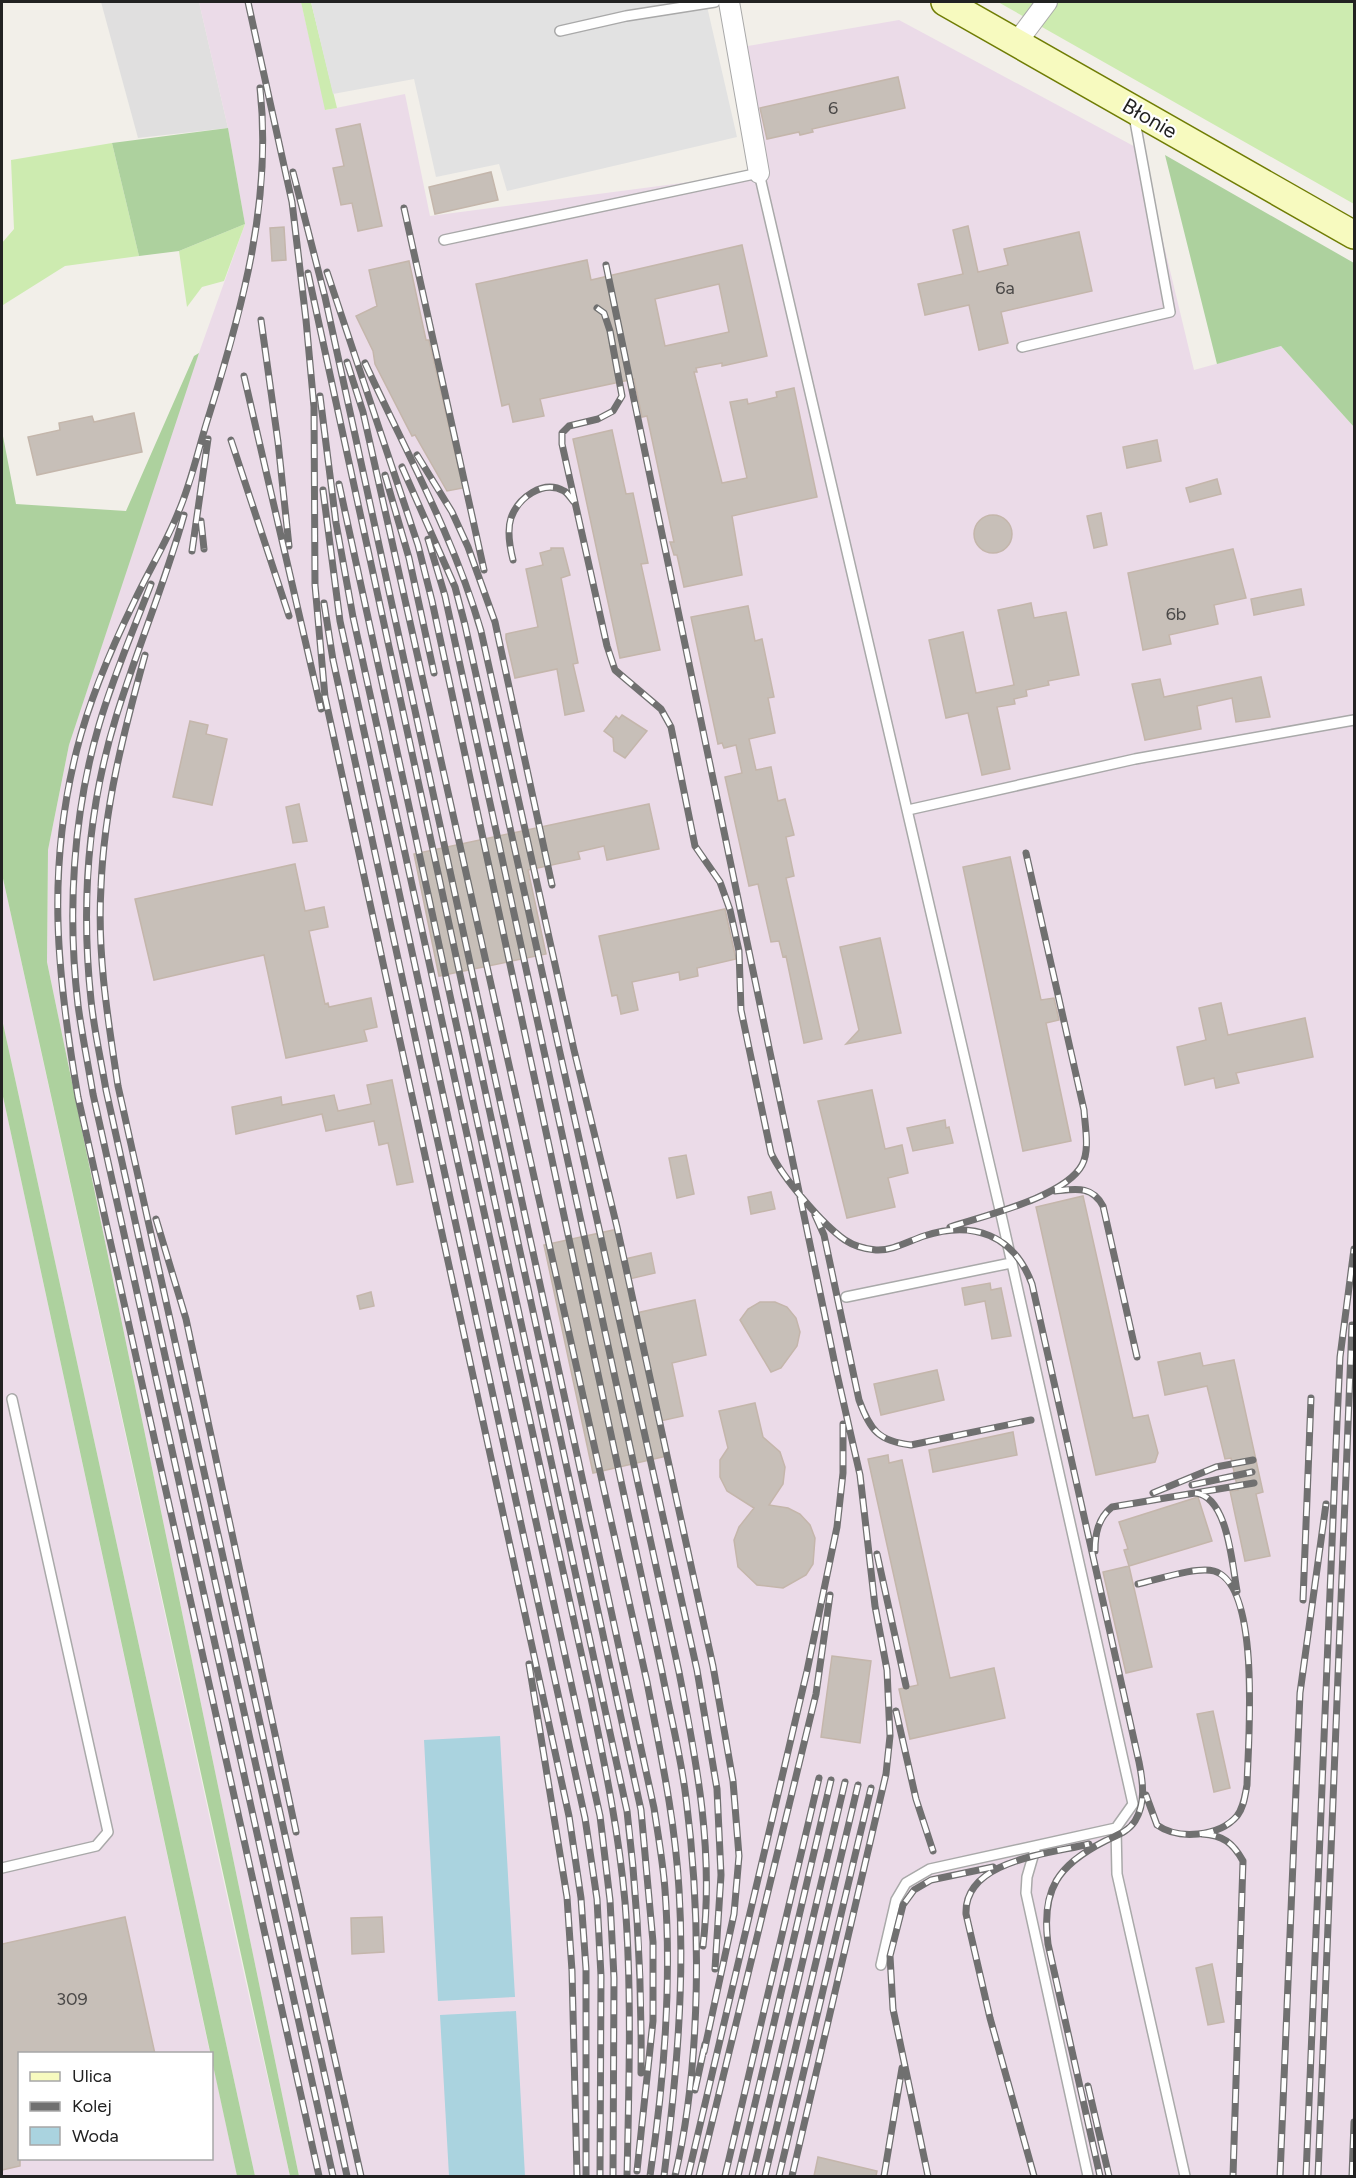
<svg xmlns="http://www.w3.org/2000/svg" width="1356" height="2178" viewBox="0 0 1356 2178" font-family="Figtree,sans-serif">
  <rect width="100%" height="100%" fill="#f2efe9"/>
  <path fill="#e0dfdf" d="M 101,2 L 199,2 L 228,128 L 138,138 Z"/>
  <path fill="#ebdbe8" d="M 199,2 L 301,2 L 326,110 L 405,94 L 430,216 L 759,173 L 736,48 L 899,20 L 1141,150 L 1194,370 L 1281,346 L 1354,427 L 1354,2176 L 299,2176 L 47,962 L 48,850 L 69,745 L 180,406 L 245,224 L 228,128 Z
    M 2,874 L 246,1983 L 290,2176 L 255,2176 L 2,1019 Z
    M 2,1092 L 210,2053 L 20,2054 L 20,2158 L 212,2158 L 212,2059 L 237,2176 L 2,2176 Z"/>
  <path fill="#cdebb0" d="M 301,2 L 311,2 L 337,108 L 325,110 Z
    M 998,2 L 1354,2 L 1354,204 Z
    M 112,143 L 139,256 L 65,266 L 3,305 L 2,243 L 14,229 L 11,160 Z
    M 245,224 L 224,281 L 202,287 L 187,307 L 179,251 Z"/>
  <path fill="#add19e" d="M 228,128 L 245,224 L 179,251 L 139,256 L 112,143 Z
    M 1165,155 L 1354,263 L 1354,427 L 1281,346 L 1217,364 Z
    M 199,353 L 69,745 L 48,850 L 47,962 L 299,2176 L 290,2176 L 2,874 L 2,431 L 16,504 L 126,511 L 194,356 Z
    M 2,1019 L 255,2176 L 237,2176 L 2,1092 Z"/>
  <path fill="#e2e2e2" d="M 311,2 L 706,2 L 737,137 L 507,191 L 499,164 L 436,177 L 414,79 L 333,94 Z"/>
  <path fill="#aad3df" d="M 500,1736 L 515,1997 L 438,2001 L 424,1740 Z
    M 516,2011 L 525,2176 L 449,2176 L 440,2015 Z"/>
  <path fill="#c7bfb8" stroke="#c4b6ab" stroke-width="1.5" fill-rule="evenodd" d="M 898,77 L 905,108 L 812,129 L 813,132 L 800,135 L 799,132 L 767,139 L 760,108 Z
    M 360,124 L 382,226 L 358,231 L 352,203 L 341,205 L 333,168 L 344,166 L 336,129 Z
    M 491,172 L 498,200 L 435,214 L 429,187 Z
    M 968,226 L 978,272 L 1008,265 L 1004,249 L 1079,232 L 1092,291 L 1001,312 L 1008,343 L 979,350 L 969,305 L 925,315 L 918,284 L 963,274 L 953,230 Z
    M 284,227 L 286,260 L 272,261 L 270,228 Z
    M 742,245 L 767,356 L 722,366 L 722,363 L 696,368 L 697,372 L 694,372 L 722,483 L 747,478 L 730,402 L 747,399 L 748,404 L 777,397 L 776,392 L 794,388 L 817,497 L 732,516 L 742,575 L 684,587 L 677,555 L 674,555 L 670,542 L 674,542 L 647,416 L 642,417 L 634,379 L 540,399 L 544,416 L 513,422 L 509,404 L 502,406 L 476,284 L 587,260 L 591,280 ZM 719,284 L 729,332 L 665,346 L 655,299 Z
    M 409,261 L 426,340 L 429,340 L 463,488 L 447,491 L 415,435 L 412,436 L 375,364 L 373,351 L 356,316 L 377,306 L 369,270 Z
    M 134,413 L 142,452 L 37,475 L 28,437 L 60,430 L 59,423 L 92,416 L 94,422 Z
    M 612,430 L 626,494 L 633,493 L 648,563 L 641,564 L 660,650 L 620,658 L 573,439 Z
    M 1157,440 L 1161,461 L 1127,468 L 1123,447 Z
    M 1217,479 L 1221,494 L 1190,502 L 1186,488 Z
    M 1101,513 L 1107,545 L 1094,548 L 1087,516 Z
    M974 534a19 19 0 1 1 38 0a19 19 0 1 1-38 0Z
    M 551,548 L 563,548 L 570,575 L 561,578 L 578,663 L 573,664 L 584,711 L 565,715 L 557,669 L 515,678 L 506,639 L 506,634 L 538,627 L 526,569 L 543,565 L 540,553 L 551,550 Z
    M 1233,549 L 1246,598 L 1214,605 L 1218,624 L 1169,635 L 1171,644 L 1143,650 L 1128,573 Z
    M 1301,589 L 1304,605 L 1254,615 L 1251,599 Z
    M 1031,603 L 1034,618 L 1066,612 L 1079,675 L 1048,681 L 1049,685 L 1026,690 L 1027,696 L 1014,699 L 1015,704 L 997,707 L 1010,769 L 982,775 L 968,713 L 946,718 L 929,640 L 963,632 L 976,693 L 1014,685 L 998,610 Z
    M 748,606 L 755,641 L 762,639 L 774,697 L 768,698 L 775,733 L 749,739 L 756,770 L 771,767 L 778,801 L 785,799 L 794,835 L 786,837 L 794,876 L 786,878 L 822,1039 L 804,1043 L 786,956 L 783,957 L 779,941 L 771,942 L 758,884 L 749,886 L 725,777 L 742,773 L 736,745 L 724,748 L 722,743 L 718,744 L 691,617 Z
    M 1261,677 L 1270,717 L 1236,722 L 1232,698 L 1197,706 L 1201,729 L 1145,740 L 1132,684 L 1160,679 L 1164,697 Z
    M 622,715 L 647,731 L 625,758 L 614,751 L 613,738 L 604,731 L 616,716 L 619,719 Z
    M 190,721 L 208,725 L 206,734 L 227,739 L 212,805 L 173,797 Z
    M 299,804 L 307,841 L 293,843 L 286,807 Z
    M 649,804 L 659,849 L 607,860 L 604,846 L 578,852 L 580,859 L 528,870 L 546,954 L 439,976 L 414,854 Z
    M 1010,857 L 1041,1000 L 1054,998 L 1059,1020 L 1046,1023 L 1071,1141 L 1023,1151 L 963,867 Z
    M 295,864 L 305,911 L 324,907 L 328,927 L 309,931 L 325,1004 L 328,1003 L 329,1007 L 371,998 L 377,1027 L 364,1030 L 367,1041 L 286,1058 L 264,955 L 154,980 L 135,899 Z
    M 725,909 L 736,959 L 697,968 L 698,976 L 680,980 L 679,972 L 632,982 L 638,1010 L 621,1014 L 617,995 L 612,996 L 599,936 Z
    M 880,938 L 901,1033 L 846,1044 L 859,1030 L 840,947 Z
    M 1221,1003 L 1228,1035 L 1305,1018 L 1313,1057 L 1236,1073 L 1239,1083 L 1216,1088 L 1214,1078 L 1185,1085 L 1177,1047 L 1206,1040 L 1199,1008 Z
    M 392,1080 L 413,1182 L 397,1185 L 388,1143 L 379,1145 L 374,1121 L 326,1131 L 322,1114 L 236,1134 L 232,1107 L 281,1097 L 282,1105 L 334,1095 L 338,1111 L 371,1104 L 367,1085 Z
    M 872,1090 L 885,1149 L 902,1145 L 908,1173 L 888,1178 L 895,1207 L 847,1218 L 818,1101 Z
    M 945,1120 L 946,1128 L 949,1127 L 953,1143 L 913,1151 L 907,1128 Z
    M 686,1155 L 694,1194 L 677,1198 L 669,1158 Z
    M 771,1192 L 775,1209 L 751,1214 L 748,1197 Z
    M 1083,1196 L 1133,1418 L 1148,1415 L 1158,1453 L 1155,1462 L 1096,1475 L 1036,1207 Z
    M 618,1229 L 625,1259 L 651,1253 L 655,1273 L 629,1279 L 636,1313 L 695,1300 L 706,1355 L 672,1363 L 683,1416 L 660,1421 L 667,1456 L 593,1473 L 544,1245 Z
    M 990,1283 L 991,1290 L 1001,1288 L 1011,1336 L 992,1339 L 985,1301 L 965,1305 L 962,1288 Z
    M 371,1292 L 374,1306 L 360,1309 L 357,1296 Z
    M 760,1302 L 775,1302 L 787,1307 L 796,1318 L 800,1332 L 797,1346 L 781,1368 L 771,1372 L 740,1320 L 748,1309 Z
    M 1200,1353 L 1203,1366 L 1234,1360 L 1263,1492 L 1256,1494 L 1270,1556 L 1245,1561 L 1230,1491 L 1238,1490 L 1231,1458 L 1225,1459 L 1207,1386 L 1165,1395 L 1158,1362 Z
    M 937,1370 L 944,1400 L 881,1415 L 874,1384 Z
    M 755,1403 L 763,1437 L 780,1452 L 785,1467 L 783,1484 L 769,1505 L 788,1508 L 800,1514 L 810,1525 L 815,1538 L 813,1564 L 806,1575 L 783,1588 L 757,1585 L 738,1567 L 734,1540 L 739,1527 L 754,1508 L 727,1491 L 720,1477 L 720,1460 L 728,1448 L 719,1411 Z
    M 1013,1432 L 1017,1455 L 933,1472 L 929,1450 Z
    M 888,1455 L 889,1463 L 902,1460 L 950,1678 L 994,1668 L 1005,1718 L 910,1739 L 899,1689 L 918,1685 L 868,1459 Z
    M 1198,1497 L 1212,1541 L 1129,1566 L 1124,1550 L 1128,1549 L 1119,1522 Z
    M 1129,1566 L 1152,1667 L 1126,1673 L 1103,1572 Z
    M 832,1656 L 871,1661 L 860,1743 L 821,1737 Z
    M 1213,1711 L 1230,1788 L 1214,1792 L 1197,1714 Z
    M 125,1917 L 155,2054 L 20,2054 L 20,2166 L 2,2170 L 2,1944 Z
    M 382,1917 L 384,1952 L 352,1954 L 351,1918 Z
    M 1212,1964 L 1224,2022 L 1208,2025 L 1196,1968 Z
    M 818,2157 L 877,2171 L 876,2176 L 814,2176 Z"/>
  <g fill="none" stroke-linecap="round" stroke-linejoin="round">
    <g stroke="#a9a9a9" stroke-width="12">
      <path id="lane" d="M 560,31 L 626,16 L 715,2
        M 444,240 L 759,173 L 1000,1210 L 1133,1804 L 1116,1828 L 930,1869 L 906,1883 L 896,1900 L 881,1965
        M 1022,347 L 1170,312 L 1134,116
        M 908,810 L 1135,759 L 1354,720
        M 846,1297 L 1011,1263
        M 1116,1828 L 1117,1874 L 1185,2176
        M 1036,1846 L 1027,1877 L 1026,1893 L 1088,2176
        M 2,1868 L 96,1846 L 108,1832 L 12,1399"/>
    </g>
    <g stroke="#a9a9a9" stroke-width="22">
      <path id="street" d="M 729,2 L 759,173
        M 1017,42 L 1047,2"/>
    </g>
    <g stroke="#707d05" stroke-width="30">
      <path id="secondary" d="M 945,2 L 1354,235"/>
    </g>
    <use href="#lane" stroke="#fff" stroke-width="9"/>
    <use href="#street" stroke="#fff" stroke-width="20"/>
    <use href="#secondary" stroke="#f7fabf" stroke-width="27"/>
    <g stroke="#707070" stroke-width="7">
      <path id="rail" d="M 248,2 L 292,202 L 306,320 L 314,407 L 315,585 L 325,697 L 569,1816 L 581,1898 L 586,1969 L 586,2176
        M 260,88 C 272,200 243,306 210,412 C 199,445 192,481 178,513 C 166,543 148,572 134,602 C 111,649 90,698 77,749 C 46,871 57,974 78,1097 L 319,2176
        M 293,172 L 325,297 L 654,1808 C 658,1835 663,1862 665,1890 C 672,1985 664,2082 650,2176
        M 404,208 L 484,570
        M 606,265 L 837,1374 L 860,1475 L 875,1606 L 887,1670 L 890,1736 L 886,1774 L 792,2176
        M 327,272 L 418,545 L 432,601 L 662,1672 C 670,1714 681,1756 686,1798 C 701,1915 702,2062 675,2176
        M 308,273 L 641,1810 L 653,1942 L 653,2021 L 637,2171
        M 597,308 L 604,313 L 610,331 L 622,396 L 613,411 L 598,419 L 569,426 L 562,433 L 562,444 L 607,646 L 615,670 L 661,709 L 671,727 L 695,846 L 720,882 L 730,910 L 739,951 L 741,1010 L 771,1153 C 782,1177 823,1225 845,1240 C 854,1246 865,1249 876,1250 C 892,1251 909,1241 924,1236 C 973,1220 1014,1235 1032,1284 L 1139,1762 C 1143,1782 1146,1803 1135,1821 C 1128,1832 1117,1835 1105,1841 C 1058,1865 1041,1889 1048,1944 L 1100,2176
        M 261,320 L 278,442 L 289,546
        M 347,362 L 363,412 L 647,1682 C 660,1751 675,1819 679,1889 C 685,1986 676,2081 664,2176
        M 365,363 C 406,452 454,537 481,631 L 574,1050 L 617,1227 L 713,1666 L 733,1781 L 739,1856 L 734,1914 L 704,2052
        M 244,376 L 321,709
        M 320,396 L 336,523 L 353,617 L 591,1698 C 605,1766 619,1833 625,1902 C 632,1992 629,2086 627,2176
        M 231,440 L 289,616
        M 417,455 L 452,512 L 468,547 L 495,622 L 552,885
        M 402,467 L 455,587 L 465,625 L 697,1670 L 717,1789 L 721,1875 L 715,1969
        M 385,475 L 409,558 L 434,673
        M 339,484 L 627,1811 C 638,1902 642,1982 641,2073
        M 323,490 L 340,621 L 600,1816 L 610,1900 L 614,1978 L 613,2176
        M 184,515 C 165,583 137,649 116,717 C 88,808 81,906 91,1000 C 94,1030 101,1060 106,1090 L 347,2176
        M 201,521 L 204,549
        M 428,539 L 445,596 L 679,1672 C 697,1764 714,1851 703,1946
        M 192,551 L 208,439
        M 513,560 C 510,548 507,530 511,518 C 518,498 543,479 564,491 C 568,493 571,499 574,502
        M 151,584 C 133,631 113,677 99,725 C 73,814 67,912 78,1005 C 82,1035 88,1064 93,1094 L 333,2176
        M 324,603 L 333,660 L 585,1818 L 597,1899 L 601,1976 L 600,2176
        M 145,655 C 124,731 104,807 101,887 C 97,954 108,1020 118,1086 L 361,2176
        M 1055,1191 C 1075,1189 1092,1185 1103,1206 L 1137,1357
        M 815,1215 L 824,1235 L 859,1400 C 870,1430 878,1441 911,1445 L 1031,1420
        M 156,1219 L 186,1319 L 296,1832
        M 950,1227 C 983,1216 1065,1197 1082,1165 C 1090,1150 1085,1127 1084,1110 L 1026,853
        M 1192,1485 L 1252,1472
        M 1153,1493 L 1216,1467 L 1253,1460
        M 1195,1493 C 1228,1496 1232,1564 1237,1591
        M 1095,1551 C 1095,1534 1098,1518 1112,1507 L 1254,1483
        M 877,1554 L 906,1686
        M 1138,1584 C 1157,1580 1196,1566 1214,1571 C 1262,1585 1248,1744 1247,1785 C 1245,1795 1244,1807 1237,1816 C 1219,1837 1178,1840 1157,1825 L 1146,1795
        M 1303,1600 L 1311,1398
        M 529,1664 L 567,1897 L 572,1971 L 577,2176
        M 896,1711 L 916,1799 L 933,1851
        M 1202,1834 C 1223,1835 1233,1843 1243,1861 L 1233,2176
        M 1088,2086 L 1109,2176
        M 695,2090 L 705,2044
        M 688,2176 L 807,1671 L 837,1527 L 843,1473 L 843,1424
        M 699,2176 L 816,1694 L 830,1595
        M 725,2176 L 819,1778
        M 738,2176 L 831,1780
        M 752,2176 L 845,1782
        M 765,2176 L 858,1785
        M 779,2176 L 871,1788
        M 884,2176 L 902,2068
        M 928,2176 L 893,2009 L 890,1956 L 903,1905 L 914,1890 L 931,1880 L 993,1867
        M 1034,2176 L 990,2018 L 966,1914 C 964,1860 1049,1854 1089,1844
        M 1280,2176 L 1300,1693 L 1326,1504
        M 1306,2176 L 1337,1422 L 1340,1357 L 1354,1249
        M 1318,2176 L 1352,1325
        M 1352,2176 L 1354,2122"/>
    </g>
    <use href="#rail" stroke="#fff" stroke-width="4.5" stroke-dasharray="14" stroke-linecap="butt"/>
  </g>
  <g text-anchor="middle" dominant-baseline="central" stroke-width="4.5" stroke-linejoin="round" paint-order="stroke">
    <g font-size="18" fill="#4b4948">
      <text x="833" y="108">6</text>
      <text x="1005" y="288">6a</text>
      <text x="1176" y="614">6b</text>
      <text x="72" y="1999">309</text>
    </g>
    <g font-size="21" fill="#222" stroke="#fff">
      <text transform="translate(1150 118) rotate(30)">Błonie</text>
    </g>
  </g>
  <rect width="1356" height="2178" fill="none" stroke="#222222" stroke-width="6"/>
  <rect x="18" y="2052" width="195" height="108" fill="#ffffff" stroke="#a7a7a7" stroke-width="1.5"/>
  <rect x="30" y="2072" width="30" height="9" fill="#f7fabf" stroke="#a7a7a7" stroke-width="1.5"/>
  <text x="72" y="2082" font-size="18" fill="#222222">Ulica</text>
  <rect x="30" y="2102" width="30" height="9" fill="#707070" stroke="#a7a7a7" stroke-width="1.5"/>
  <text x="72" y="2112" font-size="18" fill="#222222">Kolej</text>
  <rect x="30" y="2127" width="30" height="18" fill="#aad3df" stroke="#a7a7a7" stroke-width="1.5"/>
  <text x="72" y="2142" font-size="18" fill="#222222">Woda</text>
</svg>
